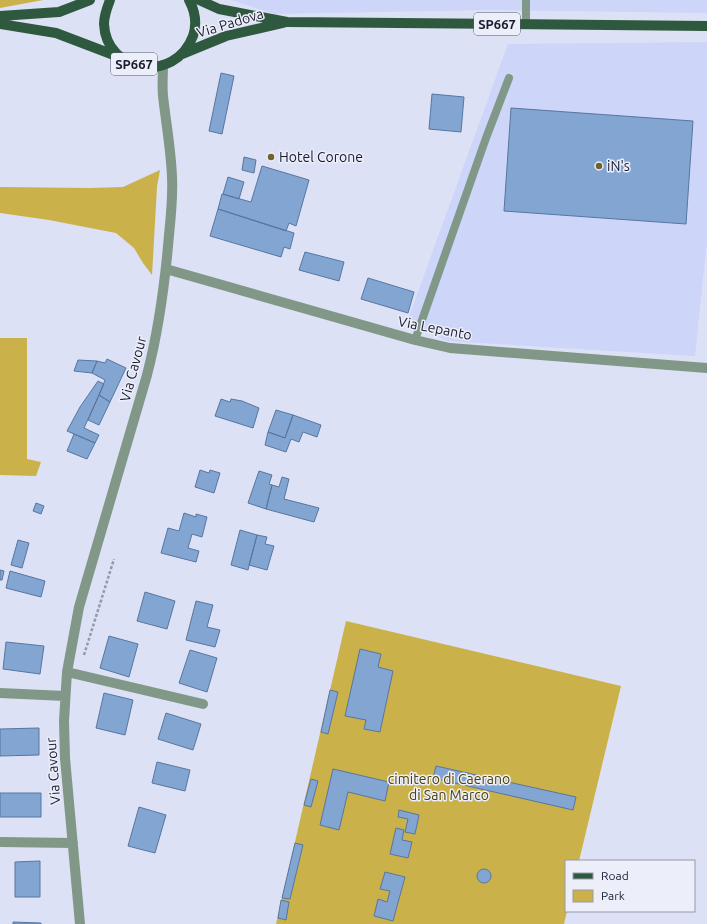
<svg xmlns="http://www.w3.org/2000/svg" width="707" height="924" viewBox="0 0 707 924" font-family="Ubuntu,sans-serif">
  <rect width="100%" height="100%" fill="#dce1f6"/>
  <path fill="#cdd5f9" d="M 231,0 L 707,0 L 707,13 L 489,10 L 274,14 Z
    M 707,42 L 707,240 L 695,356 L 447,341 L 407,322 L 508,44 Z"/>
  <path fill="#cab149" d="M 0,0 L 43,0 L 0,8 Z
    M 160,170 L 157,187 L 152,275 L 143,263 L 134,248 L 116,233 L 49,220 L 0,213 L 0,187 L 90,188 L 123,187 Z
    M 0,338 L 27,338 L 27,459 L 41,462 L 36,476 L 0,475 Z
    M 346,621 L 621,686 L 579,861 L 566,861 L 566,911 L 567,911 L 564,924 L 276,924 Z"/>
  <path fill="#83a5d1" stroke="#5776a0" d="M 221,73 L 234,76 L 222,134 L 209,131 Z
    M 432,94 L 464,97 L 461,132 L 429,129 Z
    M 511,108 L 693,121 L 686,224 L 504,211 Z
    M 244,157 L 256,160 L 254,173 L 242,170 Z
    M 262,166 L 309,180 L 296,226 L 289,223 L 286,231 L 218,209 L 222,194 L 251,202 Z
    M 228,177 L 244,182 L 239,199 L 223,194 Z
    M 218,209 L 294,233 L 290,249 L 284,247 L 281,257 L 210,236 Z
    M 305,252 L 344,262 L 339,281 L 299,270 Z
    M 368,278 L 414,292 L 408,313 L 361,299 Z
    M 107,359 L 126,368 L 110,402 L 99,395 L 105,380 L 92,373 L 97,361 L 105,363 Z
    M 78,360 L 97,361 L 92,373 L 74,371 Z
    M 98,381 L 104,384 L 84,428 L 99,435 L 95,443 L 67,431 L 80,407 Z
    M 99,395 L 110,402 L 99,425 L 88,420 Z
    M 221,399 L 230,402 L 231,399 L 242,401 L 259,408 L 253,428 L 215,416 Z
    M 276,410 L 293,415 L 285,438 L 268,432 Z
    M 293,415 L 321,425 L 317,437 L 303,432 L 299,442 L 291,439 L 286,452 L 265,445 L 268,432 L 285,438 Z
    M 74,434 L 95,443 L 87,459 L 67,451 Z
    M 200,470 L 209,473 L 210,470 L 220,473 L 214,493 L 195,487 Z
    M 259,471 L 272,475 L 269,484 L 272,485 L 266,509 L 248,503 Z
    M 282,477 L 289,479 L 284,499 L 319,508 L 314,522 L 266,509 L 272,485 L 279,487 Z
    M 36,503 L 44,506 L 41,514 L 33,511 Z
    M 184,513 L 196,517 L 196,514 L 207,517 L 202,537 L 192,534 L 188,548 L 199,551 L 196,562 L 161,553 L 168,528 L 179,531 Z
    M 240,530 L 257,535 L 248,570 L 231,565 Z
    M 257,535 L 267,537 L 265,544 L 274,546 L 267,570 L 249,565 Z
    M 18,540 L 29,543 L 22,568 L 11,565 Z
    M 0,570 L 4,571 L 2,580 L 0,580 Z
    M 10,571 L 45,581 L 41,597 L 6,588 Z
    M 145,592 L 175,601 L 167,629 L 137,621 Z
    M 196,601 L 213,605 L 207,627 L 220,630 L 215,647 L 186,640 Z
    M 109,636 L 138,644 L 129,677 L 100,668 Z
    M 6,642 L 44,646 L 40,674 L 3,669 Z
    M 360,649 L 381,654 L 378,667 L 393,671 L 380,732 L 364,729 L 366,720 L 345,716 Z
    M 190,650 L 217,658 L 207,692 L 179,683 Z
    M 330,690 L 338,692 L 328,734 L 321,732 Z
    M 104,693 L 133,700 L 125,735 L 96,728 Z
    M 166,713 L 201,724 L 193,750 L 158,739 Z
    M 39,728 L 39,755 L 0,756 L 0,729 Z
    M 157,762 L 190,770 L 185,791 L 152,783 Z
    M 436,766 L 576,797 L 573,810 L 433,778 Z
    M 333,769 L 389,782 L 385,801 L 348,792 L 339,830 L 320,825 Z
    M 311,779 L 318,781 L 311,807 L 304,805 Z
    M 0,793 L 41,793 L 41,817 L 0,817 Z
    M 139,807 L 166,815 L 155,853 L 128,846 Z
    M 399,810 L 419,815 L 415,834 L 405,832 L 408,819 L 398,817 Z
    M 396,828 L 404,830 L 402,840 L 412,842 L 408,858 L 390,854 Z
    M 295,843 L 303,845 L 290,899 L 282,898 Z
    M 40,861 L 40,897 L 15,897 L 15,862 Z
    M477 876a7 7 0 1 1 14 0a7 7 0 1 1-14 0Z
    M 385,872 L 405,877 L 393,921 L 374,916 L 378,899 L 387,902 L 390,891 L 380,889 Z
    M 281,900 L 289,902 L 286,920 L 278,918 Z
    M 13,922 L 41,923 L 41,924 L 13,924 Z"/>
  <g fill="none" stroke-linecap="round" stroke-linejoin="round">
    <path stroke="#9499ad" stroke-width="2.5" stroke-dasharray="3 2" stroke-linecap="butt" d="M 84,655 L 114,559"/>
    <path stroke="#819788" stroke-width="8" d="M 526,24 L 526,0
      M 415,340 L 486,138 L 509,78"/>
    <path stroke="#819788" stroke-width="10" d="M 166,269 L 415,340 L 450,348 L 707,368
      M 67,672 L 203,704
      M 0,693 L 65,696
      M 0,842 L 73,843
      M 80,924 L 65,758 L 64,721 L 67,672 L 79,607 L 147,375 C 159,329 165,283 169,235 C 171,216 173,196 172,177 C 171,150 166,123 163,96 C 162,86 163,75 163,65"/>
    <path stroke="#2f593f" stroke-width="10" d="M 110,0 C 107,8 104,15 104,24 C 106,73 175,84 193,36 C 197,24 195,11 189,0
      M 199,0 L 219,9 L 287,22 L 707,26
      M 0,16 L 59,12 L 90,0
      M 0,24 L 56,33 L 119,57
      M 182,54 L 226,36 L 283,23"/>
  </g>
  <g fill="#706330" stroke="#eceef9" stroke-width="1.5">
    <circle cx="271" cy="157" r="4"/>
    <circle cx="599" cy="166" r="4"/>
  </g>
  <g text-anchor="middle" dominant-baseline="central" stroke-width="3" stroke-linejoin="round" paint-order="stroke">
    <g fill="#eceef9" stroke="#585a6c" stroke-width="1">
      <rect x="474" y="13" width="46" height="22" rx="3"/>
      <rect x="111" y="53" width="46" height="22" rx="3"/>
    </g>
    <g font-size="13" font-weight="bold" fill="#181b2f">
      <text x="497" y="24">SP667</text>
      <text x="134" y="64">SP667</text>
    </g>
    <g font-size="14" fill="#181b2f" stroke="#eceef9">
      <text transform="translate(230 23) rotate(-17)">Via Padova</text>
      <text transform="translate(435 328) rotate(11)">Via Lepanto</text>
      <text transform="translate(133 369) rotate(-75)">Via Cavour</text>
      <text transform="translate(53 771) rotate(-94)">Via Cavour</text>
    </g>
    <g font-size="14" fill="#181b2f" stroke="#eceef9" text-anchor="start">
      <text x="279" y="157">Hotel Corone</text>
      <text x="607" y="166">iN's</text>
    </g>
    <g font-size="14" fill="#4f4203" stroke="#eceef9">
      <text x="449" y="779">cimitero di Caerano<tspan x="449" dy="16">di San Marco</tspan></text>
    </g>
  </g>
  <rect x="565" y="860" width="130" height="52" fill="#eceef9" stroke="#979aa8"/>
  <rect x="573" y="873" width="20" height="6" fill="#2f593f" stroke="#979aa8"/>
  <text x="601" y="880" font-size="12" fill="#181b2f">Road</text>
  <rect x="573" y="890" width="20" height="12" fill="#cab149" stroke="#979aa8"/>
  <text x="601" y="900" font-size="12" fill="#181b2f">Park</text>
</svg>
